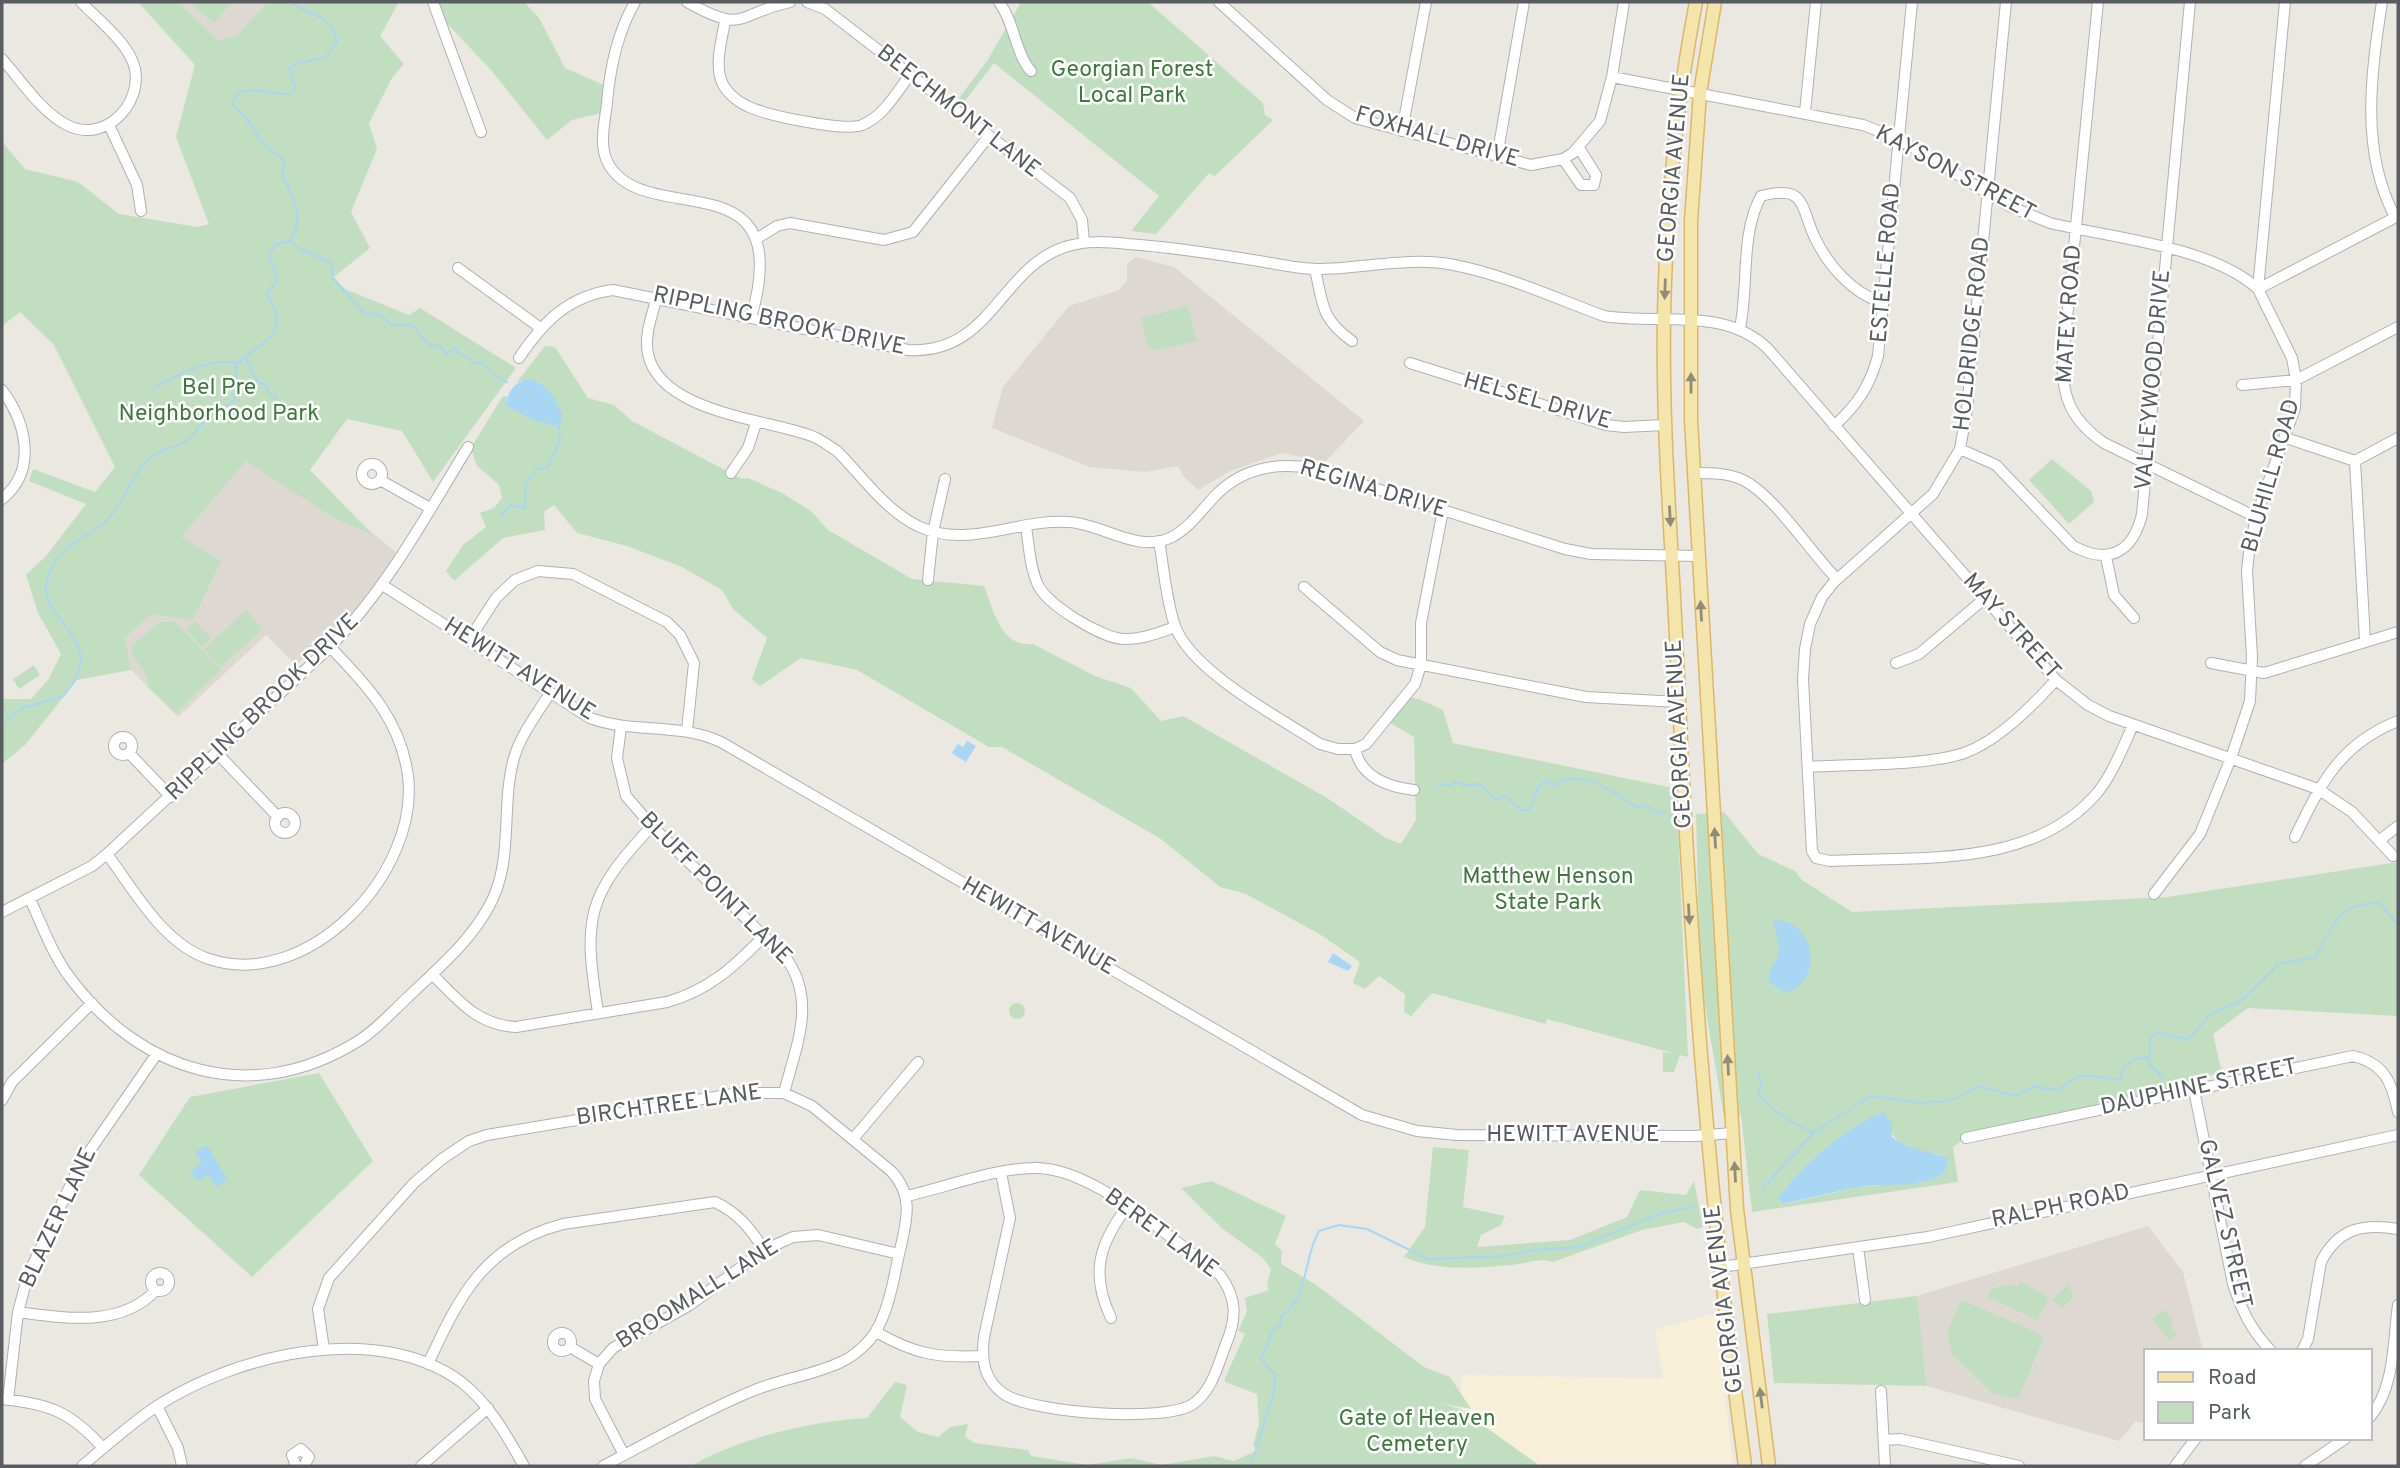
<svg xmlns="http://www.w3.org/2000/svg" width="2400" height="1468" viewBox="0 0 2400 1468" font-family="Overpass,sans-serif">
  <rect width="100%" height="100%" fill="#eae8e1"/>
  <path fill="#f8efd8" d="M 1715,1313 L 1733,1466 L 1540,1466 L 1462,1410 L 1460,1375 L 1663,1378 L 1655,1330 Z"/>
  <path fill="#ddd9d2" d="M 157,2 L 283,2 L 217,68 Z
    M 1136,257 L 1174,267 L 1364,421 L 1325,462 L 1282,453 L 1230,471 L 1198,490 L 1184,477 L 1178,466 L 1145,472 L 1090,467 L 992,428 L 1003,387 L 1069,306 L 1119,290 L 1127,281 L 1127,264 Z
    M 277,425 L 301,475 L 396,552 L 379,583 L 345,624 L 296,665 L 266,635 L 178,717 L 131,670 L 116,646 L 142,516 Z
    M 2148,1226 L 2183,1272 L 2203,1351 L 2146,1351 L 2146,1422 L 2135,1422 L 2119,1441 L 1927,1386 L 1917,1296 Z"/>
  <path fill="#c1dfc0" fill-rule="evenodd" d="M 138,2 L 178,2 L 218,41 L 237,35 L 268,2 L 399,2 L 380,36 L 404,64 L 392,78 L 369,123 L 377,149 L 351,212 L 370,248 L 334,277 L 345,289 L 409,315 L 420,308 L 516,368 L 433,482 L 402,431 L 347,419 L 310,470 L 373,535 L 332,517 L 246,461 L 181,537 L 221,561 L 193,620 L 151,614 L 125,638 L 131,670 L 77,680 L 25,745 L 2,764 L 2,699 L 31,699 L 48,680 L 61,654 L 38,613 L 26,575 L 46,556 L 86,504 L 29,481 L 33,469 L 95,492 L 115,467 L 54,345 L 20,312 L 2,326 L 2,142 L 25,169 L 78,182 L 119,214 L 197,227 L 209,224 L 176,137 L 195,65 Z
    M 189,2 L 232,2 L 214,23 Z
    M 433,2 L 524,2 L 539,18 L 565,68 L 608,87 L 606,112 L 572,120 L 547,140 L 491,70 L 438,14 Z
    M 1021,2 L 1148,2 L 1263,103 L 1265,115 L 1273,120 L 1215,176 L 1209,173 L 1156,234 L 1131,231 L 1159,196 L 994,63 L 964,102 L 959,98 L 987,61 Z
    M 1188,306 L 1197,341 L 1155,351 L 1148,346 L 1141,318 Z
    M 545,346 L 555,347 L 588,398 L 614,405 L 632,421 L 742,479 L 748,478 L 782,493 L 811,511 L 828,530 L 912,579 L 984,586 C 993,609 1001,648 1033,644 L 1095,676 L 1131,688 L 1161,721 L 1183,716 L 1327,798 L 1386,838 L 1401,844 L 1416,820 L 1414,737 L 1387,721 L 1405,697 L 1419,699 L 1443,710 L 1453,743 L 1673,788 L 1677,806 L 1688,1057 L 1680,1055 L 1674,1072 L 1663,1072 L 1663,1052 L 1676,1054 L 1547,1019 L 1546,1024 L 1432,993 L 1411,1016 L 1404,1012 L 1405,994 L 1379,976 L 1365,989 L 1353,983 L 1360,962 L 1321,935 L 1246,894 L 1220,887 L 1161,839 L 1002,747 L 989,747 L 857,670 L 801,658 L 760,686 L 752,679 L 767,638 L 733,609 L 722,590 L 682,567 L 627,546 L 577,533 L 554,505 L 544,512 L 545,530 L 503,538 L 454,581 L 446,571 L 463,545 L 486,527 L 480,513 L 494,508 L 502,498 L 499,485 L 477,466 L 471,448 L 502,397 L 508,396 L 505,403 L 522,380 L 517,383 L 520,378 Z
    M 2052,459 L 2091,491 L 2094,502 L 2069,524 L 2029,480 Z
    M 246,610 L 263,629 L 221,667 L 204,649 Z
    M 195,621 L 211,638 L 202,647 L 186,630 Z
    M 159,622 L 175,622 L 221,669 L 176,713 L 148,687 C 147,667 134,665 131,647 Z
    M 34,665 L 40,675 L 19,689 L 13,679 Z
    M 1724,812 L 1758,854 L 1795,871 L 1802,880 L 1852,912 L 2167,897 L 2398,862 L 2398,1016 L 2248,1008 L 2213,1034 L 2222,1073 L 2198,1078 L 2194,1090 L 1966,1138 L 1953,1147 L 1958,1182 L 1752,1212 L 1741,1115 L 1724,1117 L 1700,976 L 1696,814 ZM 1880,1113 C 1899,1146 1899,1150 1939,1154 L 1925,1181 L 1860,1187 L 1784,1204 L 1785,1188 L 1826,1150 Z
    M1009 1011a8 8 0 1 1 16 0a8 8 0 1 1-16 0Z
    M 319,1073 L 373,1161 L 252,1277 L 139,1175 L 190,1097 Z
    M 1433,1147 L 1469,1150 L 1463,1207 L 1505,1216 L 1501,1225 L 1481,1235 L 1477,1247 L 1570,1240 L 1627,1217 L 1640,1190 L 1686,1195 L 1694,1181 L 1703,1227 L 1697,1229 L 1684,1222 L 1642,1230 L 1553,1262 C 1540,1257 1525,1264 1511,1265 C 1473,1268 1439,1272 1404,1257 L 1425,1227 Z
    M 1212,1181 L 1286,1216 L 1275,1244 L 1282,1251 L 1281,1264 L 1315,1284 L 1424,1367 L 1450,1377 L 1471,1409 L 1440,1403 L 1462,1410 L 1540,1466 L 691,1466 C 737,1438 813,1421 867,1418 L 895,1382 L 907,1385 L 900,1417 L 918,1432 L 938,1437 L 950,1427 L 968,1424 L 965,1437 L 975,1443 L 1028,1450 L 1031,1456 L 1087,1465 L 1131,1458 L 1162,1465 L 1214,1456 L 1233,1461 L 1259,1450 L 1253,1446 L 1259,1423 L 1257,1394 L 1225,1382 L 1225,1378 L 1245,1334 L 1238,1331 L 1247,1311 L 1245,1298 L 1269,1290 L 1267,1285 L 1271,1269 L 1262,1257 L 1224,1230 L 1181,1188 Z
    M 2021,1281 L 2049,1298 L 2037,1320 L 1987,1297 L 1991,1289 L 2010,1284 L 2017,1287 Z
    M 2066,1286 L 2069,1286 L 2074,1298 L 2061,1308 L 2052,1300 Z
    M 1917,1296 L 1927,1386 L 1774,1383 L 1767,1314 Z
    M 1961,1300 L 2039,1333 L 2043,1339 L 2018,1399 L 1992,1393 L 1952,1354 L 1947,1332 Z
    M 2163,1309 L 2173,1320 L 2170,1324 L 2177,1335 L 2170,1341 L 2152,1320 Z"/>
  <path fill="#a8d6f3" d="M 530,379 C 548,385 556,399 563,416 L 559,427 L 532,420 L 506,405 C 507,392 516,380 530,379 Z
    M 967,741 L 976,746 L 966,762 L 952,753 L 958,744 L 963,747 Z
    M 1781,920 C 1817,929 1823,982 1785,993 L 1769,982 C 1769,965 1775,966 1778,955 C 1781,945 1775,932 1773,921 Z
    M 1333,953 L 1352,966 L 1348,971 L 1328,962 Z
    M 1884,1112 L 1892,1125 L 1892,1137 C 1910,1152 1929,1149 1948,1159 L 1945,1172 C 1924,1190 1886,1182 1859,1187 C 1834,1192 1808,1198 1783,1204 L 1779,1198 C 1795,1171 1854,1121 1884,1112 Z
    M 207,1145 L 228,1180 L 216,1187 L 208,1175 L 197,1181 L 190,1170 L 202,1163 L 195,1152 Z"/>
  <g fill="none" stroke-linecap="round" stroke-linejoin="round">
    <path stroke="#a8d6f3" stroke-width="2" d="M 290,241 L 301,250 L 331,262 L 333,279 L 365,314 C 380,312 381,314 391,325 L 412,325 L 431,347 L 439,345 L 447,354 L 455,348 L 460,355 L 469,357 L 473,363 L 482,363 L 489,371 L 507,382
      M 246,359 L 257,381 L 266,385 L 268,392 L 283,405 L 292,418
      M 155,387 C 179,375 210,357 238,363
      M 501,515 L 510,505 L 525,508 L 526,483 L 537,469 L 547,468 L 560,440 L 559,427
      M 2,723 L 23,708 L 63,696 C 114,639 37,622 47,581 C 56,544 82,542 105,522 C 124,505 130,477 148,459 C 159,448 174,450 186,441 C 194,435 200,425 208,418 C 216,411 226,407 235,400 L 236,366 C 261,338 293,339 267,293 L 278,280 L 269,256 L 275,245 L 290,241 C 307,216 291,197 282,173 L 285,162 L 260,140 L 251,124 L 232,104 L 239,92 L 254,90 L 283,94 L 293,93 L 295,87 L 289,68 L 299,63 L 326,57 L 337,42 C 333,16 307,13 289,2
      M 1436,784 L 1452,785 L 1454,782 L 1465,785 L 1479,784 L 1496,800 L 1505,796 L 1521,810 L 1529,810 L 1538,788 L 1545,781 L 1554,785 C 1582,767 1612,791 1635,807 L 1648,806 L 1660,814 L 1665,811
      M 2148,1057 L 2150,1065 L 2163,1078
      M 1758,1070 L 1761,1087 L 1758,1093 C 1768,1109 1796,1126 1813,1132
      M 1762,1189 L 1814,1132 L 1871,1096 L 1927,1104 L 1931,1101 L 1943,1102 L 1960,1097 L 1973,1088 L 1983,1087 L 2015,1096 L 2035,1086 C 2069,1096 2059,1082 2081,1076 C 2092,1074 2109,1080 2121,1080 L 2122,1070 L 2135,1059 L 2150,1056 L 2150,1038 L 2157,1032 L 2188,1040 L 2212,1013 L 2241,1001 L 2279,964 L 2315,957 C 2335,925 2336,903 2379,903 L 2398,925
      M 1251,1466 L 1274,1391 L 1275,1375 L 1261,1359 L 1274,1328 L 1280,1326 L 1281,1316 C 1309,1299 1303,1258 1319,1231 L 1339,1225 L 1367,1229 L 1428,1259 L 1506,1256 L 1534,1250 L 1579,1247 L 1660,1214 L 1694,1206"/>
    <g stroke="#aeb1b5" stroke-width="12">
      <path id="minor" d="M 433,2 L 481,132
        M 635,2 C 617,33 610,67 607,103 C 605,121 599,144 607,161 C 641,233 799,152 751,318
        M 687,2 C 746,35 735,14 790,2
        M 807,2 L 825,9 L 1070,198 L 1082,220 L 1084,242
        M 999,2 C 1015,23 1015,53 1031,71
        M 1219,2 L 1327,100 L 1355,118 L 1531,165 L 1563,159 L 1573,153 L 1600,121 L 1612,77 L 1624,2
        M 2006,2 L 1967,409 L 1960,449 L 1933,494 L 1834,582 L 1822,597 L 1810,624 L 1805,649 L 1803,679 L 1812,851 L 1816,858 L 1830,861 C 1921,856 2033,869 2098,792 C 2113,773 2123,747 2133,725
        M 2098,2 L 2063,359 C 2061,397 2072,421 2104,443 L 2256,517
        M 2382,2 C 2371,74 2360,151 2395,217
        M 725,21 C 722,39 715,62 721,80 C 725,91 736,101 747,106 C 765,115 845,132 862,125 C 883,117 896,93 910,75
        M 2,59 C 21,80 41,112 67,125 C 103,144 142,106 135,69 C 130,44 98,20 81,2
        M 1612,77 L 1863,125 L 1899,139 L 2009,206 L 2050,223 C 2112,238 2211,246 2258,289 L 2398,216
        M 1805,112 L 1816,2
        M 109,125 L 137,185 L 141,211
        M 1402,131 L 1426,2
        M 1497,157 L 1524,2
        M 1563,159 L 1581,185 L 1594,185 L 1596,175 L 1579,148
        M 756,239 L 777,226 L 790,223 L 884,240 L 913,232 L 989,136
        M 458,268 L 539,327
        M 1315,269 C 1323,305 1321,319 1352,341
        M 657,297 C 652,315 644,336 648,354 C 660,412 765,419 809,435 C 819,438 828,445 837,451 C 861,475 886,511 918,526 C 966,550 1020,518 1069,522 C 1103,524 1138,554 1172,537 C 1189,528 1201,511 1214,497 C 1240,469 1275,462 1311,468 L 1565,549 L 1591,554 L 1698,556
        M 1740,328 C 1749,285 1740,235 1761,196 C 1807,184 1800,207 1815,238 C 1828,265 1852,293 1881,302
        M 519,358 C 543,322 568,296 613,290 L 908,350 C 991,355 1000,268 1065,247 C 1086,240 1107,242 1128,244 C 1172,247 1216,254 1259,261 C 1278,264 1298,269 1317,269 C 1362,269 1408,256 1454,265 C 1505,275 1555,298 1604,316 C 1660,325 1726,306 1769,350 L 2056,680 L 2088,705 L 2109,716 L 2318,789 L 2352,812 L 2393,856
        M 1410,363 L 1606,425 L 1624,427 L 1665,425
        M 2242,385 L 2296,380 L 2398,327
        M 2,390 C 26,422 38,470 2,499
        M 1834,426 C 1857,405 1870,386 1878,356 L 1912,2
        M 2286,438 L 2355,461 L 2398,438
        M 1960,449 L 1996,465 L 2073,546 C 2108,565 2133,553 2142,514 L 2190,2
        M 2355,461 L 2365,640
        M362 474a10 10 0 1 1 20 0a10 10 0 1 1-20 0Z
        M 731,473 L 748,448 L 756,423
        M 1695,473 C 1711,473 1728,473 1743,480 C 1774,495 1811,553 1837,579
        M 380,480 L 430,508
        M 1026,527 C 1029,546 1030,568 1038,585 C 1047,605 1102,638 1123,639 C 1141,640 1158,633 1175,627
        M 1159,541 C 1164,569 1166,600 1175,626 C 1191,671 1280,718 1320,744 L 1338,749 L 1355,749 L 1366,744 L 1415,684 L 1421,665 L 1421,623 L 1443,510
        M 2106,557 L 2114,595 L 2134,618
        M 928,580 L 933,532 L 945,479
        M 384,586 L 590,718 C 634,734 677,722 721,742 L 1362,1115 L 1417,1131 L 1457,1135 L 1695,1136 L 1732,1133
        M 1304,587 L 1380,652 L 1397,660 L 1586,697 L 1679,702
        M 469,640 L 496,598 L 515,580 L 538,571 L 573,574 L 667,622 L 680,635 L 694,663 L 687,731
        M 1896,663 L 1919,654 L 1984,599
        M 2211,663 L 2264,673 L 2398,632
        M 621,727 L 617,758 L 626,796 L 652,826 L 786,958 C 817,1001 796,1046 784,1093
        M114 746a9 9 0 1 1 18 0a9 9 0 1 1-18 0Z
        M 1355,749 C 1361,778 1389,787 1414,790
        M 129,753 L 171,797
        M 217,753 L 278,817
        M 1808,767 C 1850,764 1927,766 1964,753 C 1998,741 2032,706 2056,680
        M275 823a10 10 0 1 1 20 0a10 10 0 1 1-20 0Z
        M 2295,837 C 2321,783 2340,744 2398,721
        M 2380,840 L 2398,826
        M 107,854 C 134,890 163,944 209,959 C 308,992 420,872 408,776 C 401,721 367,685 330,647
        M 2154,894 L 2200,834 L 2231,758 L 2250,701 L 2252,657 L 2247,571 L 2249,552 L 2256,517 L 2295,408 L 2296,380 L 2292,358 L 2258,289 L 2285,2
        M 30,899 C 42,925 53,956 71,979 C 142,1073 251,1106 355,1043 C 374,1032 390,1014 407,998 C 436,970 468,944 488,908 C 515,862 500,807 514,758 C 521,734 537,714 550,693
        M 2,912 L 92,866 L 107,854 L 330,647 C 388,587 425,517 468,447
        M 432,974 C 458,1000 477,1025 516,1027 L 667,1002 C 709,990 734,967 764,936
        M 598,1012 C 583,918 586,896 652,826
        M 2194,1090 L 2233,1284 C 2242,1311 2251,1330 2271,1351
        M 2,1100 L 12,1082 L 92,1003
        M 1966,1138 L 2353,1056 C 2384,1063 2392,1082 2398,1112
        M 853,1139 L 918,1062
        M 907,1196 C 947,1187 991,1169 1033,1168 C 1091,1165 1173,1241 1220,1275 C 1237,1298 1237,1318 1226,1344 C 1218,1365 1212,1391 1193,1404 C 1165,1423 1032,1413 1004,1394 C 984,1380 981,1360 984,1337 L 1010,1218 L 1001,1173
        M 1858,1247 L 1865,1300
        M 1721,1267 L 1928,1237 L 2398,1135
        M151 1282a9 9 0 1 1 18 0a9 9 0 1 1-18 0Z
        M 18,1312 C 64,1318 121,1328 156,1290
        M 1111,1318 C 1090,1274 1099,1244 1127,1207
        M 876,1332 C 915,1354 936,1358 982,1356
        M553 1342a9 9 0 1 1 18 0a9 9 0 1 1-18 0Z
        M 570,1347 L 599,1364
        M 324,1349 L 318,1309 L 329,1278 L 414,1183 L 442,1159 L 469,1141 L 487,1135 L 739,1093 L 784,1093 L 812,1106 L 891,1171 C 914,1195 907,1220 900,1250 C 894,1276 890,1307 876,1331 C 869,1343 853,1357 841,1362 C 812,1376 779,1379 750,1392 C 699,1413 652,1441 603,1466
        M 2302,1351 L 2308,1339 L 2321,1262 C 2338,1228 2364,1223 2398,1229
        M 428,1364 C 460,1295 484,1245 563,1224 L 715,1202 C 738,1213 751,1229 764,1250
        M 1881,1391 L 1885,1466
        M 2,1399 C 50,1404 71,1412 103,1448
        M 8,1400 L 18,1312 L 28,1275 L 80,1165 L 156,1055
        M 157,1406 L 178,1448 L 182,1466
        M 2370,1417 C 2395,1388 2393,1341 2398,1305
        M 1885,1440 L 1900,1439 L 2019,1466
        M 624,1455 L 595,1399 L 594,1381 L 599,1364 L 613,1348 L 690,1305 L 764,1250 L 793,1237 L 818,1235 L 899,1254
        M 82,1466 C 106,1446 130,1424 157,1406 C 238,1354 376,1321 460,1381 C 489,1403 507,1436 524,1466
        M 296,1466 L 292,1455 L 301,1449 L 309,1457 L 304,1466
        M 421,1466 L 488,1408
        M 2175,1466 L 2196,1438
        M 2305,1466 L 2346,1438"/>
    </g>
    <g stroke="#ddb766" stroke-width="15">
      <path id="major" d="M 1696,2 C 1676,106 1666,212 1664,317 C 1662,431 1672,544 1677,657 C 1689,928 1708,1197 1745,1466
        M 1715,2 L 1700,93 L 1691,221 L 1691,420 L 1737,1209 L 1769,1466"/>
    </g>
    <use href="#minor" stroke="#fff" stroke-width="10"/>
    <use href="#major" stroke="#f3e5ac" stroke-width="12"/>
  </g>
  <defs><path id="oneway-solid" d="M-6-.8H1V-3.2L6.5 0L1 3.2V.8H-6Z" transform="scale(1.75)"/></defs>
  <g fill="#8f8c7b">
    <use href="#oneway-solid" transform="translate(1665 289) rotate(92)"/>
    <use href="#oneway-solid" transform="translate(1691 383) rotate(-90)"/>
    <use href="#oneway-solid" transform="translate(1670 516) rotate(87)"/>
    <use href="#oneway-solid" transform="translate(1701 611) rotate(-93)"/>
    <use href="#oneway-solid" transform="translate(1715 838) rotate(-93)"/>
    <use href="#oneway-solid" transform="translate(1689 914) rotate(87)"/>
    <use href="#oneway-solid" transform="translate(1728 1065) rotate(-93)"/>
    <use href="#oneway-solid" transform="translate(1735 1172) rotate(-93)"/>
    <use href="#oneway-solid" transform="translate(1761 1398) rotate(-97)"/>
  </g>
  <g text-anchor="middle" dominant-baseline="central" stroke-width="5" stroke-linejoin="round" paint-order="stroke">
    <g font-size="23" fill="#3e7a3e" stroke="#fff">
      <text x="1132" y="70">Georgian Forest<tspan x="1132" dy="26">Local Park</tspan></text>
      <text x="219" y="388">Bel Pre<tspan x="219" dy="26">Neighborhood Park</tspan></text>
      <text x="1548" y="877">Matthew Henson<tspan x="1548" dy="26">State Park</tspan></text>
      <text x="1417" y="1419">Gate of Heaven<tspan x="1417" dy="26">Cemetery</tspan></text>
    </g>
    <g font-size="23" fill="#595c60" stroke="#fff">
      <text transform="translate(958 112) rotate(38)">BEECHMONT LANE</text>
      <text transform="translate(1437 138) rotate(16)">FOXHALL DRIVE</text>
      <text transform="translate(1675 168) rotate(-85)">GEORGIA AVENUE</text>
      <text transform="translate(1955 174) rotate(28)">KAYSON STREET</text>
      <text transform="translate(1887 263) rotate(-85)">ESTELLE ROAD</text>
      <text transform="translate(2070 314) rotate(-86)">MATEY ROAD</text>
      <text transform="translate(779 322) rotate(12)">RIPPLING BROOK DRIVE</text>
      <text transform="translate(1973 334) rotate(-84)">HOLDRIDGE ROAD</text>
      <text transform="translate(2154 380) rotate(-85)">VALLEYWOOD DRIVE</text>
      <text transform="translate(1537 402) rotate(16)">HELSEL DRIVE</text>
      <text transform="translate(2272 476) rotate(-74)">BLUHILL ROAD</text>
      <text transform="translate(1373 490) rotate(17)">REGINA DRIVE</text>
      <text transform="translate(2011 627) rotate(48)">MAY STREET</text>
      <text transform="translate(519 670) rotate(32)">HEWITT AVENUE</text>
      <text transform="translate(263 708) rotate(-44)">RIPPLING BROOK DRIVE</text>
      <text transform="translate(1680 734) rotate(-93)">GEORGIA AVENUE</text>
      <text transform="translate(715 889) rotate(45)">BLUFF POINT LANE</text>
      <text transform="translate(1038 927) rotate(30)">HEWITT AVENUE</text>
      <text transform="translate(2199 1088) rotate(-12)">DAUPHINE STREET</text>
      <text transform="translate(669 1106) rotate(-8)">BIRCHTREE LANE</text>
      <text x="1573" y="1135">HEWITT AVENUE</text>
      <text transform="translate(2061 1207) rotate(-12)">RALPH ROAD</text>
      <text transform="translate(59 1218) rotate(-65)">BLAZER LANE</text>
      <text transform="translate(2224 1224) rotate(77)">GALVEZ STREET</text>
      <text transform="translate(1161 1234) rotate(36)">BERET LANE</text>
      <text transform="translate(698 1295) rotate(-32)">BROOMALL LANE</text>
      <text transform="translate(1725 1299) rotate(-97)">GEORGIA AVENUE</text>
    </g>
  </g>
  <rect width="2400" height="1468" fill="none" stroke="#595c60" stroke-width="7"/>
  <rect x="2144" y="1349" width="228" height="91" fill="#ffffff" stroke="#bdbebf" stroke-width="2"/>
  <rect x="2158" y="1372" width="35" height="10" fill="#f3e5ac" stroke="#bdbebf" stroke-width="2"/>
  <text x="2208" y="1384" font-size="21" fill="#595c60">Road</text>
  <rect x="2158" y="1402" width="35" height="21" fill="#c1dfc0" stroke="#bdbebf" stroke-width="2"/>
  <text x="2208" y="1419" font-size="21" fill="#595c60">Park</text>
</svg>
